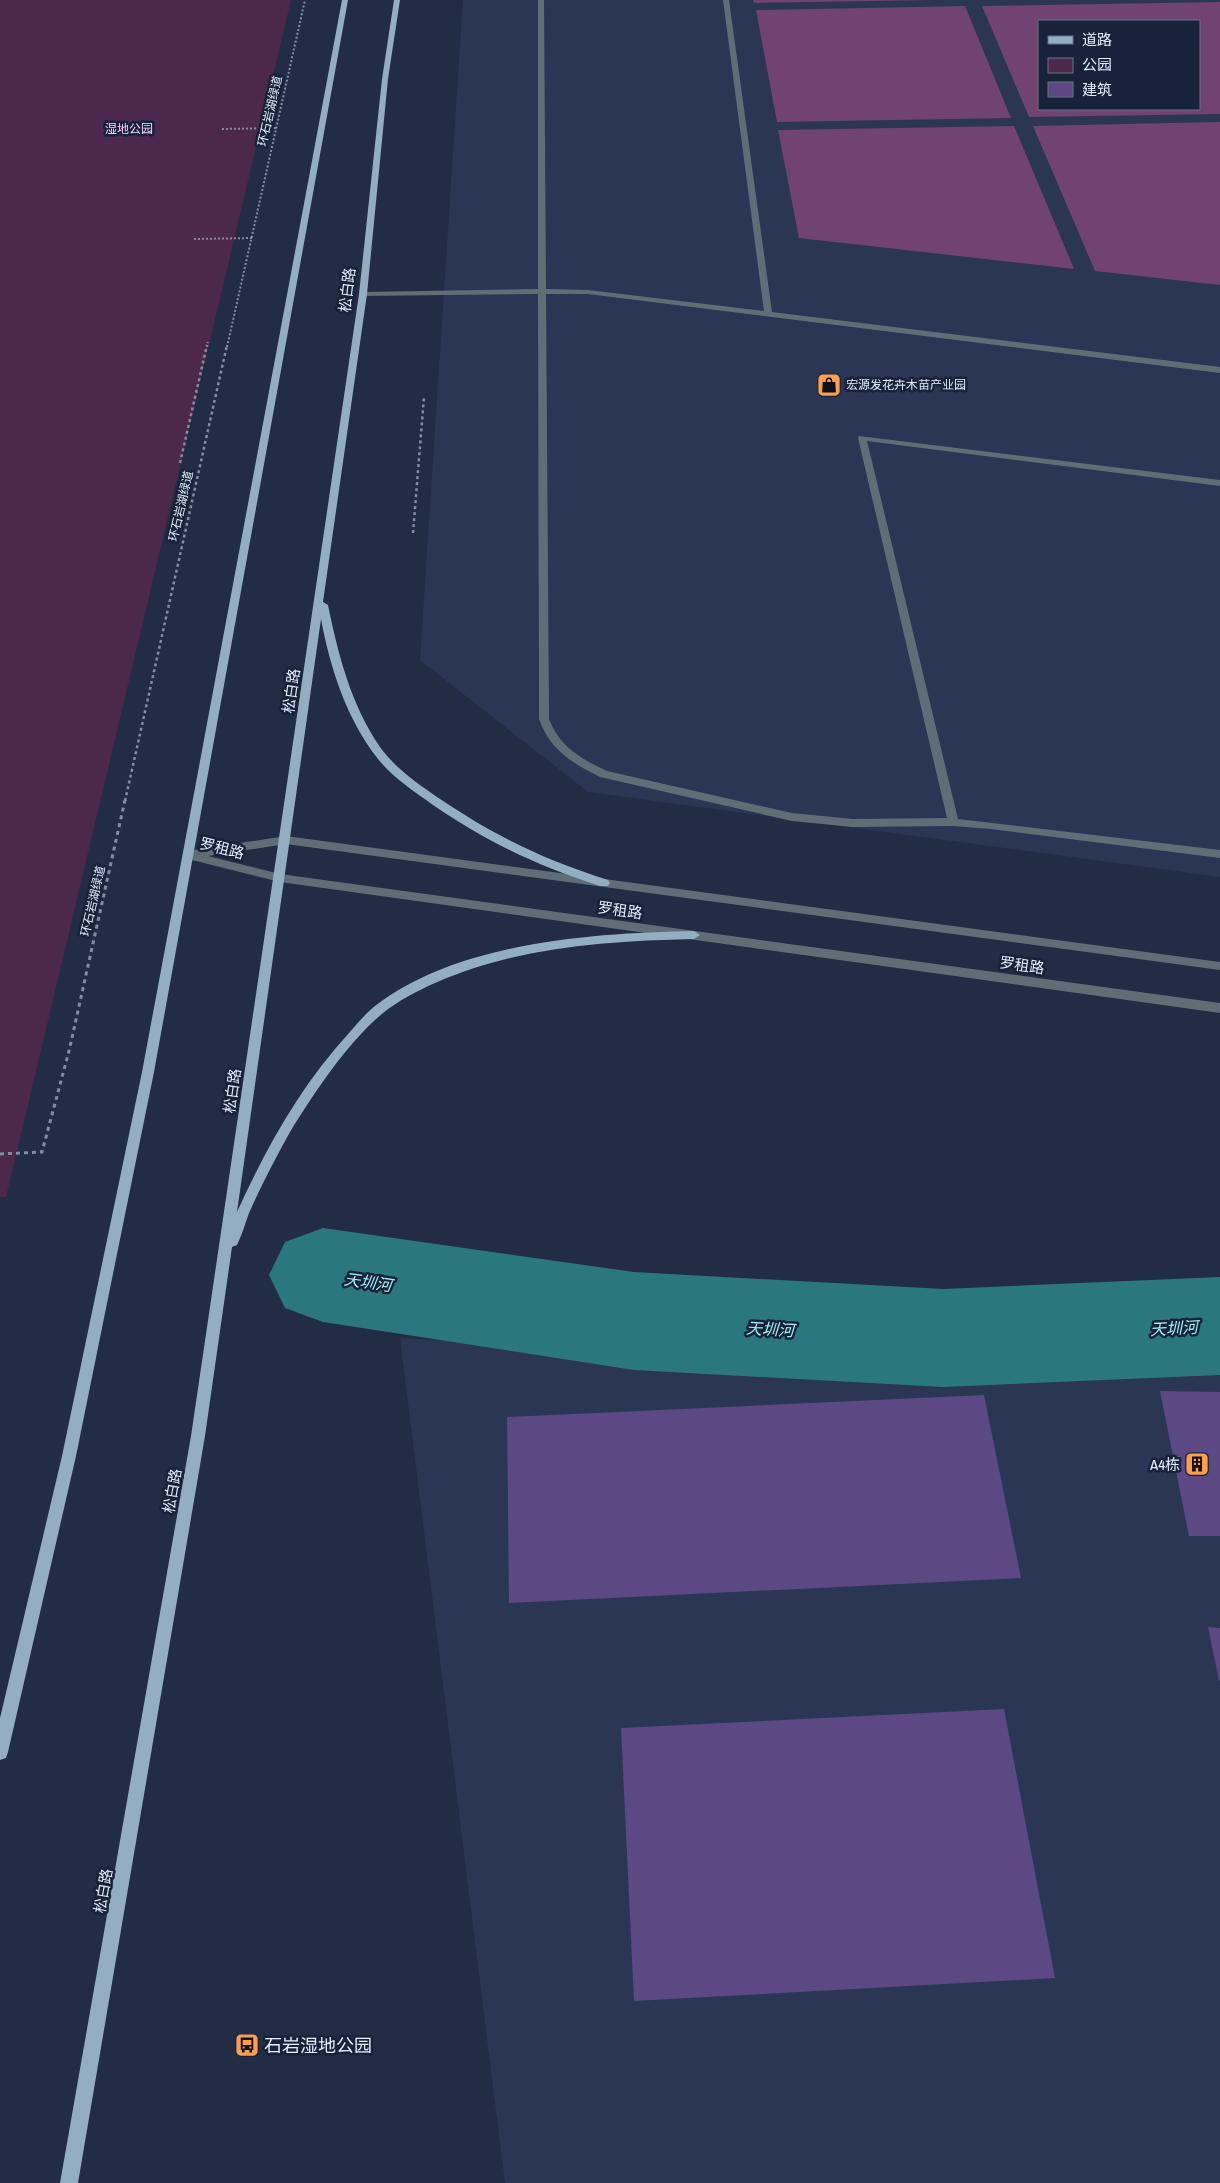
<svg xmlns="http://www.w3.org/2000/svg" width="1220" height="2183" viewBox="0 0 1220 2183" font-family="'Archivo Narrow','Noto Sans SC',sans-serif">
  <rect width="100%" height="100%" fill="#222c44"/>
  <path fill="#2a3653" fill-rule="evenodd" d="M 463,0 L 1220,0 L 1220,877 L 588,792 L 420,660 ZM 1039,21 L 1199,21 L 1199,109 L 1039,109 Z
    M 400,1338 L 1009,1369 L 1220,1360 L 1220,2183 L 505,2183 Z"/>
  <path fill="#4c294c" d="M 0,0 L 291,0 L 6,1197 L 0,1197 Z"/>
  <path fill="#714372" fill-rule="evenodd" d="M 753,0 L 935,0 L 754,3 Z
    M 1220,2 L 1220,114 L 1029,117 L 982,6 ZM 1039,21 L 1199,21 L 1199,109 L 1039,109 Z
    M 965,6 L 1011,118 L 777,122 L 756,10 Z
    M 1220,122 L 1220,285 L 1095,271 L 1033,126 Z
    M 1014,126 L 1074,269 L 799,238 L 778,130 Z"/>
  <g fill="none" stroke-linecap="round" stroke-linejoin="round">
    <path fill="#2b777f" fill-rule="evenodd" d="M 323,1228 L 634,1272 L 943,1289 L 1220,1277 L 1220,1375 L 943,1387 L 634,1370 L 323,1322 L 285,1308 L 269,1275 L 285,1242 Z"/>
  </g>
  <path fill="#5a4982" d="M 1160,1391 L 1220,1392 L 1220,1536 L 1189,1536 Z
    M 984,1395 L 1021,1578 L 509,1603 L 507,1417 Z
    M 1208,1627 L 1220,1628 L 1220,1680 L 1219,1681 Z
    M 1004,1709 L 1055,1978 L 634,2001 L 621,1728 Z"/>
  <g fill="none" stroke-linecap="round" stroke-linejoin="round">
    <path stroke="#848da0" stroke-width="2" stroke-dasharray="2 2" stroke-linecap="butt" d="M 222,129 L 276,128
      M 194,239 L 252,238
      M 207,347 L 208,342
      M 227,347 L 305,0"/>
    <path stroke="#848da0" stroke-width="2.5" stroke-dasharray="3 3" stroke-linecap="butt" d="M 180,463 L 207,345
      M 413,533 L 424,397
      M 125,801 L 227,345"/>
    <path stroke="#848da0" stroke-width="3" stroke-dasharray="4 4" stroke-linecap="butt" d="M 0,1154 L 42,1152 L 69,1051 L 125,800"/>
    <path fill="#606d76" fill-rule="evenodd" d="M 538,0 L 544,0 L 546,289 L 588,290 L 764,311 L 723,0 L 729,0 L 772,312 L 1220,367 L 1220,373 L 588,294 L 546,294 L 549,719 C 560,747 581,759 607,771 L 792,813 L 853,819 L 947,818 L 858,438 L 859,436 L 1220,480 L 1220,486 L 867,441 L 958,819 L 1220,850 L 1220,858 L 991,829 L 953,826 L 853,827 L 792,821 L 600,777 C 572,763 550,750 539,719 L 538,294 L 363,296 L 359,294 L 363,292 L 538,289 Z"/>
    <path fill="#606d76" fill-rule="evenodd" d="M 286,836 L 1220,962 L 1220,970 L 286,844 L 208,856 L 280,874 L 1220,1003 L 1220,1013 L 280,882 L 188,859 L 182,855 L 188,851 Z"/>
    <path fill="#92aebf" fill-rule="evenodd" d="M 342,0 L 348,0 L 154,1072 L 76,1456 L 8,1752 L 6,1758 L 0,1760 L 0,1718 L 62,1456 L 142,1072 Z
      M 394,0 L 400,0 L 388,79 L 367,294 L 323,602 L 328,605 C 338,654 351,705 380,747 C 395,768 417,783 437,797 C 495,836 542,859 608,880 L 610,883 L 608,886 L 600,886 C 536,865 489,843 433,805 C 414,791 393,778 378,759 C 347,720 330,668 321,619 L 237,1212 C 266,1148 301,1085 349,1033 C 357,1024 365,1014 375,1006 C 458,942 593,933 694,931 L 700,935 L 694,939 C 606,941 516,947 435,983 C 417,991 398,1001 383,1013 C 347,1043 314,1093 290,1132 C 275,1159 261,1186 249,1213 C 245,1224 242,1235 237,1245 L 232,1247 L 205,1436 L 78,2183 L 60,2183 L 191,1436 L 359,294 L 382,79 Z"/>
  </g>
  <defs>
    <g id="shop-square" transform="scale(1.25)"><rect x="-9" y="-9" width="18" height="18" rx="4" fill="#fb9e51" stroke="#182239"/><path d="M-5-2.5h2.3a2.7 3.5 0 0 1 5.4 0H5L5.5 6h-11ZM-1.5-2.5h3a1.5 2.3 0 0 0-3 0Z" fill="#111"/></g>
    <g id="building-square" transform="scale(1.25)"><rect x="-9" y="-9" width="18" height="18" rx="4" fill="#fb9e51" stroke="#182239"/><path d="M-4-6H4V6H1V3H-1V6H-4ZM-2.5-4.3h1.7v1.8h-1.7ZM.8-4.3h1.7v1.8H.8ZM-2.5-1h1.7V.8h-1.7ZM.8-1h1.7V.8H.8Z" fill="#111"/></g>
    <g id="bus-square" transform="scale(1.25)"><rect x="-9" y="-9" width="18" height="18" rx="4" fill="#fb9e51" stroke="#182239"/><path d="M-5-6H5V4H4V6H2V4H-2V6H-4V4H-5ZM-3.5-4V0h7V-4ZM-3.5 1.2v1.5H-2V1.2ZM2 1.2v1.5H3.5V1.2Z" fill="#111"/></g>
  </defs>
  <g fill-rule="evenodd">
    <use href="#shop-square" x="829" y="385"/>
    <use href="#building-square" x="1197" y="1464"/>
    <use href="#bus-square" x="247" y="2045"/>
  </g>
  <g text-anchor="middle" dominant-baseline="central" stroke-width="5" stroke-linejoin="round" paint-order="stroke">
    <g font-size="12" fill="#e3ebfb" stroke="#182239">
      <text transform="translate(270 111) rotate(-77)">环石岩湖绿道</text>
      <text transform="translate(181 506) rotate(-77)">环石岩湖绿道</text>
      <text transform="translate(93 901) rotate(-77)">环石岩湖绿道</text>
    </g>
    <g font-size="12" fill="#fbd0fb" stroke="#182239">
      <text x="129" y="129">湿地公园</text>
    </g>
    <g font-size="12" fill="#e3ebfb" stroke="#182239" text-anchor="start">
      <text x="846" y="385">宏源发花卉木苗产业园</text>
    </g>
    <g font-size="15" fill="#e3ebfb" stroke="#182239">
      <text transform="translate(347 290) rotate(-83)">松白路</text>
      <text transform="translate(291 691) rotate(-82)">松白路</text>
      <text transform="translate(222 848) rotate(14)">罗租路</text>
      <text transform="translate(620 910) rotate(8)">罗租路</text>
      <text transform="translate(1022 965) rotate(8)">罗租路</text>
      <text transform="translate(232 1091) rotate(-82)">松白路</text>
      <text transform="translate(172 1491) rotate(-80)">松白路</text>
      <text transform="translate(103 1891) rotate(-80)">松白路</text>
    </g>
    <g font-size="15" fill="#e3ebfb" stroke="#182239" text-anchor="end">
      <text x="1180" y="1464">A4栋</text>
    </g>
    <g font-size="16" font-style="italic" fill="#a5eff7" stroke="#182239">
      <text transform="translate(368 1282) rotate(8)">天圳河</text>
      <text transform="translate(1174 1328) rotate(-3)">天圳河</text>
      <text transform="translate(770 1329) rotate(3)">天圳河</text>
    </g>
    <g font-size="18" fill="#e3ebfb" stroke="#182239" text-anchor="start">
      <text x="264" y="2045">石岩湿地公园</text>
    </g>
  </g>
  <rect x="1038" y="20" width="162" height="90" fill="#182239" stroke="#697287"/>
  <rect x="1048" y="36" width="25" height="8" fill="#92aebf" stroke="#697287"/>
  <text x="1082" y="45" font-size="15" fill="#e3ebfb">道路</text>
  <rect x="1048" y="58" width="25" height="15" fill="#4c294c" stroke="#697287"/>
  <text x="1082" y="70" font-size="15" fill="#e3ebfb">公园</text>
  <rect x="1048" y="82" width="25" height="15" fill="#5a4982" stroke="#697287"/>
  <text x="1082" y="95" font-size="15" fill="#e3ebfb">建筑</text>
</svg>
